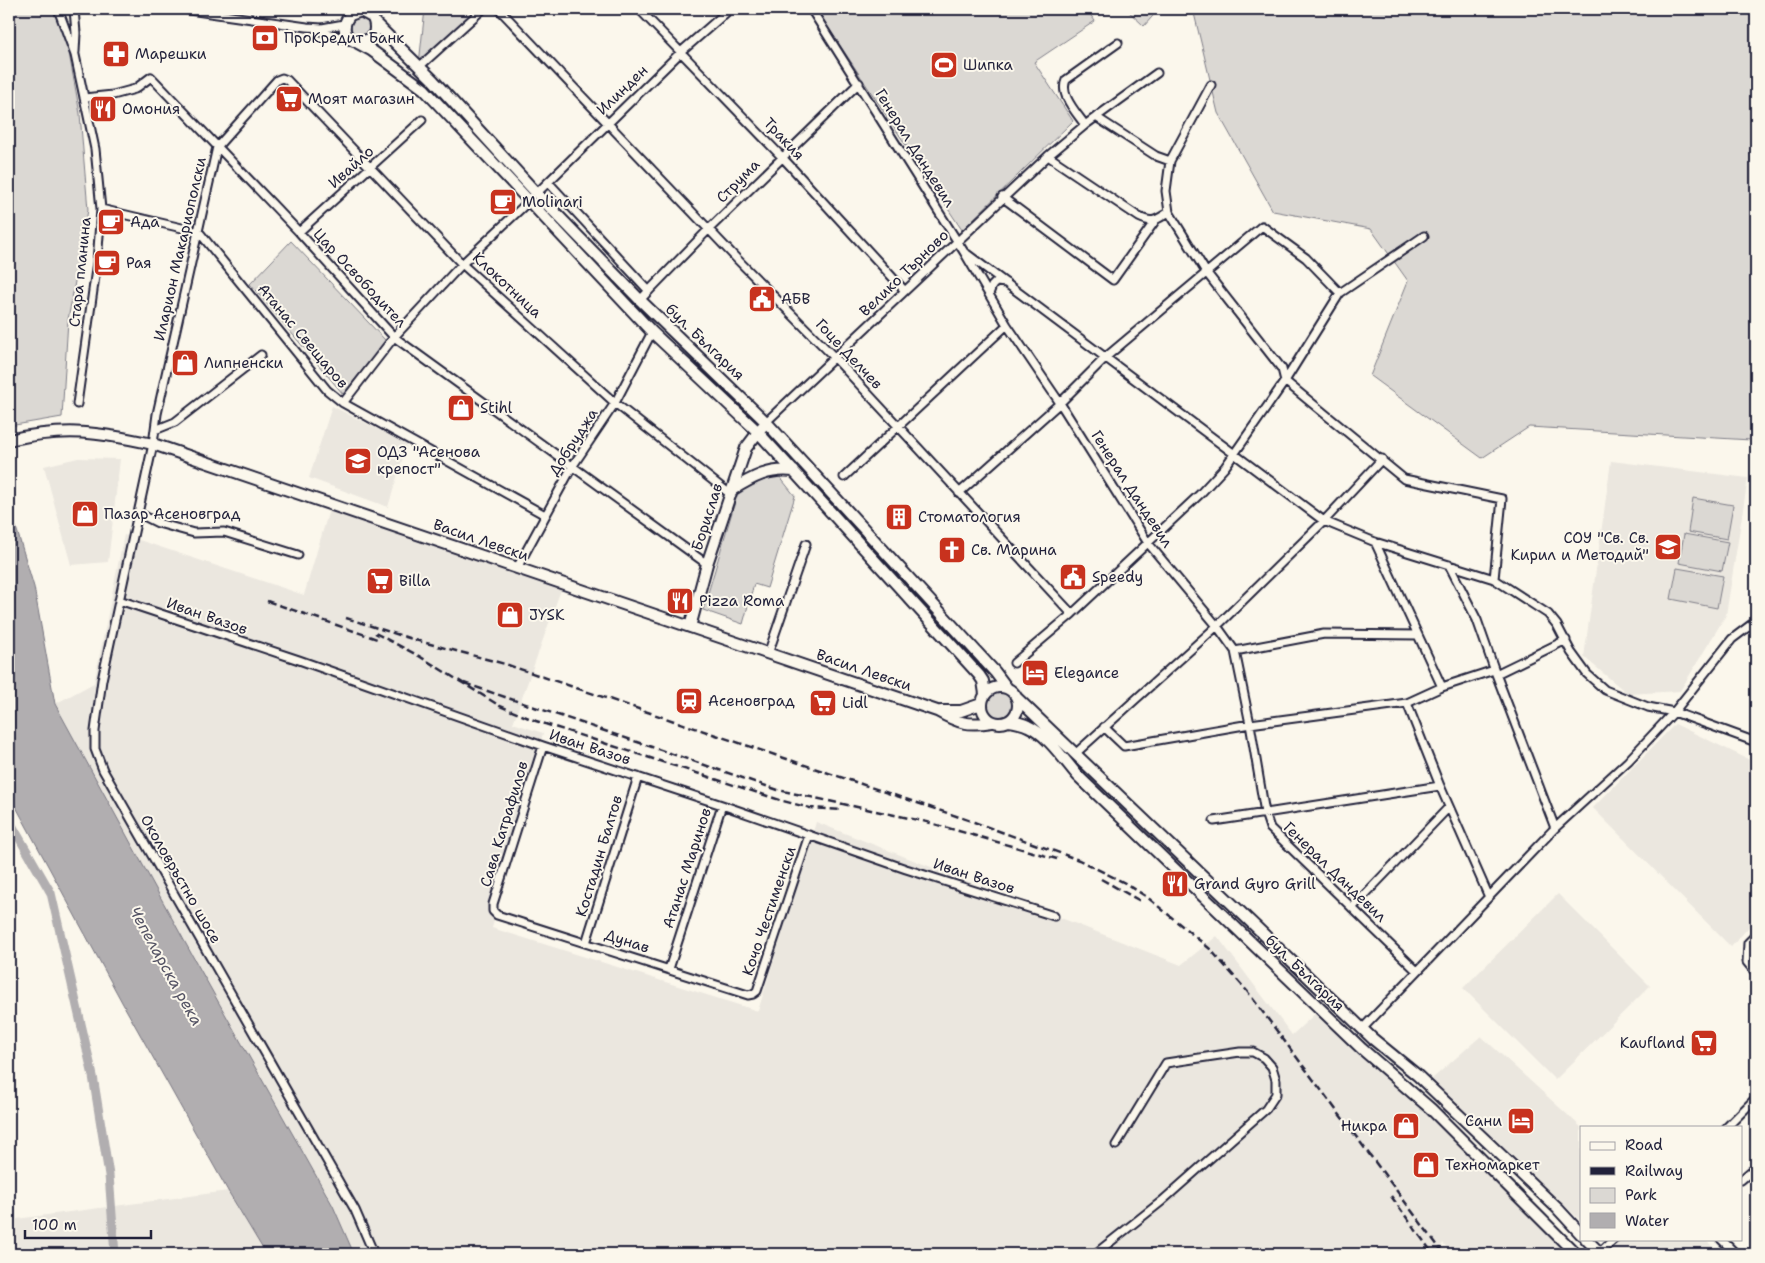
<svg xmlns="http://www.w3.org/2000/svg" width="1765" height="1263" viewBox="0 0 1765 1263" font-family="'Shantell Sans',sans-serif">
  <rect width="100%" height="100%" fill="#fbf7ec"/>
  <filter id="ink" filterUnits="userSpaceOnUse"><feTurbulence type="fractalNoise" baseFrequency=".02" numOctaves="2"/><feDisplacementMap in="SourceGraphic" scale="10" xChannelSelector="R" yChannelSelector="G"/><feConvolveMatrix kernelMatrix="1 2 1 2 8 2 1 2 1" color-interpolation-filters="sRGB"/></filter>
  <g filter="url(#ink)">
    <path fill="#ebe7df" d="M 332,406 L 407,444 L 388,507 L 309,478 Z
      M 78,458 L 120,459 L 108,562 L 71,565 L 44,466 Z
      M 1611,461 L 1748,478 L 1726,615 L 1680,691 L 1628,694 L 1584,657 Z
      M 329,510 L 563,584 L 513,723 L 543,733 L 492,928 L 758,1011 L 816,822 L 1181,965 L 1217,936 L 1292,1035 L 1317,1012 L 1472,1157 L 1569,1254 L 1452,1254 L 1443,1243 L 1438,1254 L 354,1254 L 333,1206 L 192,955 L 55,704 L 94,683 L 124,535 L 304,595 Z
      M 1675,724 L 1756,763 L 1756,919 L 1731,947 L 1593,808 Z
      M 1558,894 L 1650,986 L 1555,1080 L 1463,988 Z
      M 1481,1036 L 1581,1127 L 1581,1221 L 1432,1079 Z
      M 228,1191 L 266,1254 L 9,1254 L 9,1220 Z
      M 1600,1239 L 1704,1239 L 1721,1254 L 1616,1254 Z"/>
    <path fill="#dbd8d3" stroke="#7e7d87" d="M 9,9 L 38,9 L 56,11 L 65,31 L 80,114 L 88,210 L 68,320 L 62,417 L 9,426 Z
      M 425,9 L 477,9 L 419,64 Z
      M 816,9 L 1086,9 L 1095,21 L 1034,62 L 1073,121 L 962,230 Z
      M 1126,9 L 1159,9 L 1144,26 Z
      M 1193,9 L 1756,9 L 1756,449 L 1751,440 L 1529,427 L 1482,458 L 1370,376 L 1408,281 L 1371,229 L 1273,211 L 1218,113 Z
      M351 27a9 9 0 1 1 18 0a9 9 0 1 1-18 0Z
      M 291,241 L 386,341 L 343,394 L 250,284 Z
      M 779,476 L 795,496 L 767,588 L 754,584 L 743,624 L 703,610 L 738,492 L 757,482 Z
      M 1693,498 L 1733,505 L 1727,539 L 1688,532 Z
      M 1684,534 L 1728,542 L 1722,571 L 1679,563 Z
      M 1677,568 L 1723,576 L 1717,608 L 1671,599 Z
      M986 704a13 13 0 1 1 26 0a13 13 0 1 1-26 0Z"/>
    <path fill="#b1aeb0" stroke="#787681" d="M 9,504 L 34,587 L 55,704 L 192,955 L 333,1206 L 354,1254 L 266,1254 L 228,1191 L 123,1004 L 9,794 Z"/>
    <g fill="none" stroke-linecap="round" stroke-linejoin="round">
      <path stroke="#b1aeb0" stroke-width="9" d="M 9,820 L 51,893 L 93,1076 L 109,1175 L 115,1254"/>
      <g stroke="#22223b" stroke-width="11">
        <path id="street" d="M 58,9 L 75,55 L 95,149 L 101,209 L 97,262 L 77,404
          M 74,9 L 76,33 L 75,52
          M 182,9 L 307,27 L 322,28 L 344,24
          M 499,9 L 736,258 L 835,358 L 1072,614
          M 639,9 L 782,157 L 905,291
          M 811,9 L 964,252 L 1007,325 L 1060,403 L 1148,543 L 1217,626 L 1235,651 L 1250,724 L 1265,813 L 1270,828 L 1417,971
          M 317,30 L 350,40
          M 419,67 L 483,9
          M 1211,85 L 1170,161 L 1166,191 L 1169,212 L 1206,272 L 1282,369 L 1285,381 L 1404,479 L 1502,499 L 1494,579
          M 84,98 L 113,95 L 135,89 L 151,77 L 299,232 L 394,337 L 707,564
          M 1096,117 L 1156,156 L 1170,161
          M 1085,125 C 1077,113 1059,95 1066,80 L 1118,43
          M 1048,156 L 1139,217 C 1153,224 1156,220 1169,212
          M 548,182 L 649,291
          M 537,193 L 682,51 L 730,9
          M 1002,197 L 1113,280 L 1155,221
          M 101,209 L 199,232 L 327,390 L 343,403 L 545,515
          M 299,232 L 422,120
          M 967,254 L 1324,521 L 1375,542 L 1494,579 L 1548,614 L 1557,625 L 1571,652 L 1587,674 L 1605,690 L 1648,707 L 1674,712 L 1756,742
          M 989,294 L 992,286 L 996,282 L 1006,283
          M 640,300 L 708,230 L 859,83
          M 343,403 L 394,337 L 462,264 L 528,202
          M 766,422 L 1048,156 L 1085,125 L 1157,73
          M 155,430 L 175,422 L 261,355
          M 844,477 L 1007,325
          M 959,493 L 1060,403 L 1106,357 L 1262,226 L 1306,258 L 1340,293
          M 138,513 L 158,523 L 194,533 L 224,532 L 298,555
          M 1375,542 L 1442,687
          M 1449,565 L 1477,620 L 1496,674 L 1555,828
          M 517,568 L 572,467 L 615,403 L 652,332
          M 119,600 L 299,660 L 543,746 L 722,805 L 906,869 L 1054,916
          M 1235,651 L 1324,634 L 1418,635
          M 768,654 L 806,544
          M 1014,663 L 1072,614 L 1200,494 L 1225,467 L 1285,381 L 1340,293 L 1424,236
          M 1496,674 L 1566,640
          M 1407,703 L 1440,786 L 1489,897
          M 1104,727 L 1124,746 L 1250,724 L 1407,703 L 1442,687 L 1494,670
          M 543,746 L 493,904 L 493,911 L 497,915 L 748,995 L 753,994 L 757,991 L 809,835
          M 1075,754 L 1217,626 L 1324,521 L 1382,459
          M 1214,821 L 1440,786
          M 1352,908 L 1449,807
          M 1756,935 L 1748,943 L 1747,962 L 1756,973
          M 586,943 L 638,777
          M 669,969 L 722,805
          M 1363,1028 L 1555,828 L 1628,761 L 1674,712 L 1732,639 L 1756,621
          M 1727,1127 L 1756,1098
          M 1741,1180 L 1756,1167
          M 1721,1239 L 1736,1254
          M 374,1254 L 355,1210 L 103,770 L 95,749 L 95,731 L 102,680 L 153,444 L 157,414 L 217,147 L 277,80 L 282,78 L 287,80 L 462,264 L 615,403 L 730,494
          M 1095,1254 L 1162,1201 L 1266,1109 L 1276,1094 L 1276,1080 L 1272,1067 L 1264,1058 L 1253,1052 L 1240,1052 L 1166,1063 L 1116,1145
          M 1598,1254 L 1614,1239"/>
      </g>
      <g stroke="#22223b" stroke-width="14">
        <path id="secondary" d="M 368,9 C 373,18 377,24 374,34 C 358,53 334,34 350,15 L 361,11 L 372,17
          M 375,23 L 433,80 L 539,196 L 640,300 L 766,422 L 995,672 L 1007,688
          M 358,43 L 371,50 L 424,89 L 652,332 L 757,431 L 979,675 L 983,681 L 985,694
          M 9,440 C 65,427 98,432 153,444 L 937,711 C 958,723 968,726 992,722
          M 732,490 C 753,477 769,468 794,471
          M 690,627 L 707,564 L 746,448 L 762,427
          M982 705a18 18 0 1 1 36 0a18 18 0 1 1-36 0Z
          M 1017,698 L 1373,1039 L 1417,1075 L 1558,1209 L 1581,1234
          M 941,711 L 961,711 L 981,704
          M 1009,721 C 1016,722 1022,723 1028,726 C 1047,734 1065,761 1078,776 L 1362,1049 L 1431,1109 L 1576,1254
          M 1586,1239 L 1601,1254"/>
      </g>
      <use href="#street" stroke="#fbf7ec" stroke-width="7"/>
      <use href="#secondary" stroke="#fbf7ec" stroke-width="10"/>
      <path stroke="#22223b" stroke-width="2.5" stroke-dasharray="8 4" stroke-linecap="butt" d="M 267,601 L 380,640
        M 346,618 L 415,640 L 505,664 L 974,822 L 1079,860 L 1125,883 L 1147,897 L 1210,949 L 1247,991 L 1444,1254
        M 375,633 L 419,656 L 500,706 L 536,721 L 783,801 L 810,808 L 841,810
        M 464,683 L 778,790 L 927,822 L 1057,859
        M 1101,879 L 1142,902
        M 1391,1196 L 1433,1254"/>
    </g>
  </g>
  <defs>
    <g id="bank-square" transform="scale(1.4375)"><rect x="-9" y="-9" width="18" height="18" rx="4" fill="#c8321e" stroke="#fbf7ec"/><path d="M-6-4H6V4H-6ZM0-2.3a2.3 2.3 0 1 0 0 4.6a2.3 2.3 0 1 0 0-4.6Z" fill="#fff"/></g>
    <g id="pharmacy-square" transform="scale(1.4375)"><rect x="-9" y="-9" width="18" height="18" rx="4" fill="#c8321e" stroke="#fbf7ec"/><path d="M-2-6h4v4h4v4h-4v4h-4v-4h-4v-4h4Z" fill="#fff"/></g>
    <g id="stadium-square" transform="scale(1.4375)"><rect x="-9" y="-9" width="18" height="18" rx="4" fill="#c8321e" stroke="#fbf7ec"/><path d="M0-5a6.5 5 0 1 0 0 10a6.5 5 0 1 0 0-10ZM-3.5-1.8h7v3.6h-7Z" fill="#fff"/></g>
    <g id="supermarket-square" transform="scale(1.4375)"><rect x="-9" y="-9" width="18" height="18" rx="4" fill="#c8321e" stroke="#fbf7ec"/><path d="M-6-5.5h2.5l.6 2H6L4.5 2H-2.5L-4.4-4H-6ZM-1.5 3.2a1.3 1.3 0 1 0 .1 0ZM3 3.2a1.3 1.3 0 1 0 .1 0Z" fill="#fff"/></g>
    <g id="restaurant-square" transform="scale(1.4375)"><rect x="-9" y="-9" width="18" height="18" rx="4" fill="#c8321e" stroke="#fbf7ec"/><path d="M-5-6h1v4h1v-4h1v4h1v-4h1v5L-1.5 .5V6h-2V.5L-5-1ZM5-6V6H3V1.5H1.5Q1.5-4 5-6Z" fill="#fff"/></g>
    <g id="cafe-square" transform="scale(1.4375)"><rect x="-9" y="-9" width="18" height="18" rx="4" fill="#c8321e" stroke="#fbf7ec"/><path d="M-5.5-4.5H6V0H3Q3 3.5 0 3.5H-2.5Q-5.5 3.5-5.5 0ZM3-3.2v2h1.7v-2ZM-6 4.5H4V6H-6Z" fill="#fff"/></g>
    <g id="civic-square" transform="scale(1.4375)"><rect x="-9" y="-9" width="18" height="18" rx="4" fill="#c8321e" stroke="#fbf7ec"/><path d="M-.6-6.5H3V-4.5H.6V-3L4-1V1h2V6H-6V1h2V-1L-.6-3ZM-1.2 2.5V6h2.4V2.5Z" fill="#fff"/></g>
    <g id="shop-square" transform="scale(1.4375)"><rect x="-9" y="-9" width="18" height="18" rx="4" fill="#c8321e" stroke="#fbf7ec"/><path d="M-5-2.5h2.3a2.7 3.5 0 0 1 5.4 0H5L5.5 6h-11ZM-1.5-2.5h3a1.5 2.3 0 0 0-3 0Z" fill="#fff"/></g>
    <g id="school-square" transform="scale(1.4375)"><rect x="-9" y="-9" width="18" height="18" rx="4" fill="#c8321e" stroke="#fbf7ec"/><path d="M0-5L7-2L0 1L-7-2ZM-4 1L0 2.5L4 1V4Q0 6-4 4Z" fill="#fff"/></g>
    <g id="building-square" transform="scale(1.4375)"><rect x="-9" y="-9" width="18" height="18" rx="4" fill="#c8321e" stroke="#fbf7ec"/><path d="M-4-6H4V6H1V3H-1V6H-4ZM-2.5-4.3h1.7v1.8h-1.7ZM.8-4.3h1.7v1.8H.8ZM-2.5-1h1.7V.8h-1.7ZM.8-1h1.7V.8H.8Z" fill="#fff"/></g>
    <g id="church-square" transform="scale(1.4375)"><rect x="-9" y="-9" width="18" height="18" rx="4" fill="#c8321e" stroke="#fbf7ec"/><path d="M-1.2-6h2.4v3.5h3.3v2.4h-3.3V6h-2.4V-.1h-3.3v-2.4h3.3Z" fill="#fff"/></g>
    <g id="hotel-square" transform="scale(1.4375)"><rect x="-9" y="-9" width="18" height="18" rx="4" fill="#c8321e" stroke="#fbf7ec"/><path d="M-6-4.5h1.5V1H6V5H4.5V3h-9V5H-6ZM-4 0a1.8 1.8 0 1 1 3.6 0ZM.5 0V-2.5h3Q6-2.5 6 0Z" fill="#fff"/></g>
    <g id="station-square" transform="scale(1.4375)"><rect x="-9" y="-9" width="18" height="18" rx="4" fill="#c8321e" stroke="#fbf7ec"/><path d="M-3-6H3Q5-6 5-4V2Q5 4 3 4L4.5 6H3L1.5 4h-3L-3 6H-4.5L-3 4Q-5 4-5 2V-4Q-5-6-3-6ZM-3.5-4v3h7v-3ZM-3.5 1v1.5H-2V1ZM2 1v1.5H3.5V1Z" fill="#fff"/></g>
  </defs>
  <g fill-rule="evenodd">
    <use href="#bank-square" x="265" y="38"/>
    <use href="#pharmacy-square" x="116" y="54"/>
    <use href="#stadium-square" x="944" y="65"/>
    <use href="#supermarket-square" x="289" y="99"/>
    <use href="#restaurant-square" x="103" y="109"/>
    <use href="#cafe-square" x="503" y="202"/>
    <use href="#cafe-square" x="111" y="222"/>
    <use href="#cafe-square" x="107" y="263"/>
    <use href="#civic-square" x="762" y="299"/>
    <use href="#shop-square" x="185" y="363"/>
    <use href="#shop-square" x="461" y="408"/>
    <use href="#school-square" x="358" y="461"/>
    <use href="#shop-square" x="85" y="514"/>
    <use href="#building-square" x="899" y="517"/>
    <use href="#school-square" x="1668" y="547"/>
    <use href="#church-square" x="952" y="550"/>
    <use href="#civic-square" x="1073" y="577"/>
    <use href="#supermarket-square" x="380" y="581"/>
    <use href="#restaurant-square" x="680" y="601"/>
    <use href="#shop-square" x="510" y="615"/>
    <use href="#hotel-square" x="1035" y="673"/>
    <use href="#station-square" x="689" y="701"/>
    <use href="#supermarket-square" x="823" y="703"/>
    <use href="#restaurant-square" x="1175" y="884"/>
    <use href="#supermarket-square" x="1704" y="1043"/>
    <use href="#hotel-square" x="1521" y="1121"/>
    <use href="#shop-square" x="1406" y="1126"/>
    <use href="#shop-square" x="1426" y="1165"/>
  </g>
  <g text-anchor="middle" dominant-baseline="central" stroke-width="4" stroke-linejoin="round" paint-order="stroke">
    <g font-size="15" fill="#22223b" stroke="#fbf7ec" text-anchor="start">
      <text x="284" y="38">ПроКредит Банк</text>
      <text x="135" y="54">Марешки</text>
      <text x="963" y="65">Шипка</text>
      <text x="308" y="99">Моят магазин</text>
      <text x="122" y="109">Омония</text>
      <text x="522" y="202">Molinari</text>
      <text x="130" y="222">Ада</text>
      <text x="126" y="263">Рая</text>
      <text x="781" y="299">АБВ</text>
      <text x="204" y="363">Липненски</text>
      <text x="480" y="408">Stihl</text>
      <text x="377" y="452">ОДЗ "Асенова<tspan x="377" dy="17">крепост"</tspan></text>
      <text x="104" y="514">Пазар Асеновград</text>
      <text x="918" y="517">Стоматология</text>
      <text x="1649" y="538" text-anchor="end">СОУ "Св. Св.<tspan x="1649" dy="17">Кирил и Методий"</tspan></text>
      <text x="971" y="550">Св. Марина</text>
      <text x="1092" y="577">Speedy</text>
      <text x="399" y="581">Billa</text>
      <text x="699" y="601">Pizza Roma</text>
      <text x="529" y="615">JYSK</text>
      <text x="1054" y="673">Elegance</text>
      <text x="708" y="701">Асеновград</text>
      <text x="842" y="703">Lidl</text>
      <text x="1194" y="884">Grand Gyro Grill</text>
      <text x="1685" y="1043" text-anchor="end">Kaufland</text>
      <text x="1502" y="1121" text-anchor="end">Сани</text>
      <text x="1387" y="1126" text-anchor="end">Никра</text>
      <text x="1445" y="1165">Техномаркет</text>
    </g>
    <g font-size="15" fill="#22223b" stroke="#fbf7ec">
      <text transform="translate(622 90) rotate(-44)">Илинден</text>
      <text transform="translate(784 139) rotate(47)">Тракия</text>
      <text transform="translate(915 148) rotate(58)">Генерал Дандевил</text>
      <text transform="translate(351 167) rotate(-42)">Ивайло</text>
      <text transform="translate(738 181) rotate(-45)">Струма</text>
      <text transform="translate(180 249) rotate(-77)">Иларион Макариополски</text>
      <text transform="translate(80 272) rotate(-84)">Стара планина</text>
      <text transform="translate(904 273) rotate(-44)">Велико Търново</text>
      <text transform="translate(360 278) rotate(47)">Цар Освободител</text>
      <text transform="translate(507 285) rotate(43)">Клокотница</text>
      <text transform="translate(303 336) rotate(50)">Атанас Свещаров</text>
      <text transform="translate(705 342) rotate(44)">бул. България</text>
      <text transform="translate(849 354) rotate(47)">Гоце Делчев</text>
      <text transform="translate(573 442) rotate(-57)">Добруджа</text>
      <text transform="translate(1132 489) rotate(57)">Генерал Дандевил</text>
      <text transform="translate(707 517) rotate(-72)">Борислав</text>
      <text transform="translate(481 540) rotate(19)">Васил Левски</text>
      <text transform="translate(207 616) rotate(19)">Иван Вазов</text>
      <text transform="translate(864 670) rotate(19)">Васил Левски</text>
      <text transform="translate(590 747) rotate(18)">Иван Вазов</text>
      <text transform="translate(504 824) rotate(-73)">Сава Катрафилов</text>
      <text transform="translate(599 856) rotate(-73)">Костадин Балтов</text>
      <text transform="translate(687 868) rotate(-72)">Атанас Маринов</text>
      <text transform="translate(1335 872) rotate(44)">Генерал Дандевил</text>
      <text transform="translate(974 876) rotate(18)">Иван Вазов</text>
      <text transform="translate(181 879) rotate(60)">Околовръстно шосе</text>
      <text transform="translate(769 911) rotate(-71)">Кочо Честименски</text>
      <text transform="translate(627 941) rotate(18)">Дунав</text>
      <text transform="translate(1305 973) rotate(44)">бул. България</text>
    </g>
    <g font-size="16" font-style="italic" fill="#545364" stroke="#fbf7ec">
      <text transform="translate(166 966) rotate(61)">Чепеларска река</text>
    </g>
  </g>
  <rect width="1765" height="1263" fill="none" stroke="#fbf7ec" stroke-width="30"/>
  <rect x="15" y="15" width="1735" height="1233" fill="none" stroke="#22223b" stroke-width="2" filter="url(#ink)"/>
  <rect x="1580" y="1126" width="162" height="115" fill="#fbf7ec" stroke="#a4a2a5"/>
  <rect x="1590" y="1142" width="25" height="8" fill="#fbf7ec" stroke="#a4a2a5"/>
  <text x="1625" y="1150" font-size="15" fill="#22223b">Road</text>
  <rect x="1590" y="1167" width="25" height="8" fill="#22223b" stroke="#a4a2a5"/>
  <text x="1625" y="1176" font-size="15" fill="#22223b">Railway</text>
  <rect x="1590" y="1188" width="25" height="15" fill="#dbd8d3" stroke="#a4a2a5"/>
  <text x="1625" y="1200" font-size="15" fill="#22223b">Park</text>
  <rect x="1590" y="1213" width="25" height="15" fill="#b1aeb0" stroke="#a4a2a5"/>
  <text x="1625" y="1226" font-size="15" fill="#22223b">Water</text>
  <path d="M25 1230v8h126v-8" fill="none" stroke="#22223b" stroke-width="2.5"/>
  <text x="32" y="1230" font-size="15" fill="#22223b" stroke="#fbf7ec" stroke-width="4" paint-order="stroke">100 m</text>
</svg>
